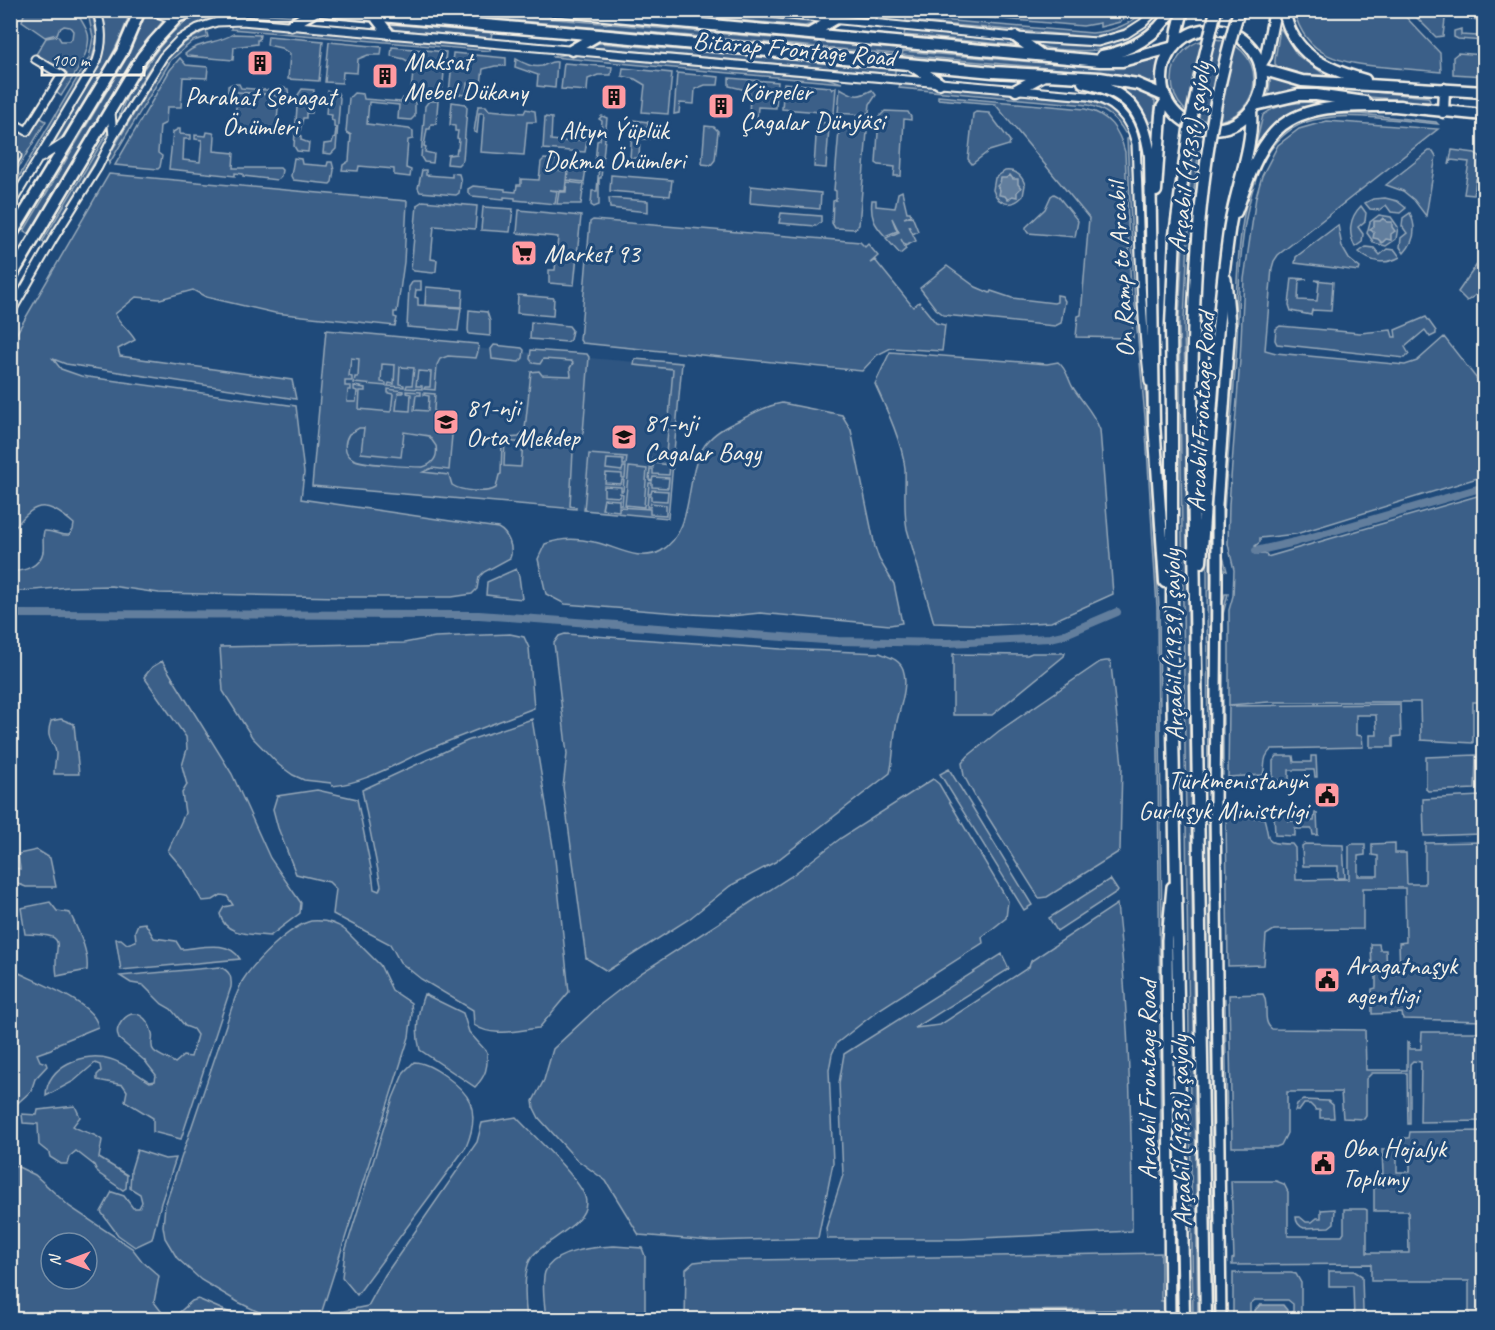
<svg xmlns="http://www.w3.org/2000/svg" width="1495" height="1330" viewBox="0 0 1495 1330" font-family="Caveat,sans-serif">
  <rect width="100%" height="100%" fill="#1f4a7a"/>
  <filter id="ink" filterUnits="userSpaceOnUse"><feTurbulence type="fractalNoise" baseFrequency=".0167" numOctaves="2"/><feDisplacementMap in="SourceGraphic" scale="12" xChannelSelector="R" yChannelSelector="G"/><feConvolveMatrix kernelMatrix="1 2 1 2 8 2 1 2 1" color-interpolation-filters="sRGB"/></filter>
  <g filter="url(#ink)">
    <path fill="#2d5581" d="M 325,335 L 681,366 L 668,518 L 312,486 Z"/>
    <path fill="#3a5f88" stroke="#97a8b8" stroke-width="1.5" fill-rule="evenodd" d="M 25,11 L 76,11 C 79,17 84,24 87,31 C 95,49 70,81 61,96 L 56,92 L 66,75 L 35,56 L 46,38 L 58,36 L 61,41 L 69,41 L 72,39 L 73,31 L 70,27 L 64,26 L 59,29 L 57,34 L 45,37 L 22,21 Z
      M 101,11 L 130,11 C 119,52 86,98 63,136 L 53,145 L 102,59 C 108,42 107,27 101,11 Z
      M 147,11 L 163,21 L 134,57 L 29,234 L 24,231 L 129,54 Z
      M 232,11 L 298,16 L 288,20 C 268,18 245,14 224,16 C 166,24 144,77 118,122 C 123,94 165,32 190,19 C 203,12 218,12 232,11 Z
      M 634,11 L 688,11 L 820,22 L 805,26 Z
      M 984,11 L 984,10 L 1137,11 L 1120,22 L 1100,27 L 1100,23 L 1083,26 L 968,16 L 968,14 L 978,15 Z
      M 1145,11 L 1151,11 C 1134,27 1115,35 1092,37 L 906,21 L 906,17 L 1092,33 C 1113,31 1129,25 1145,11 Z
      M 1294,11 L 1400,11 L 1440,53 L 1441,72 C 1422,70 1404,69 1385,67 C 1342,63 1306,58 1294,11 Z
      M 1410,11 L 1446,11 L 1443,36 L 1436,37 Z
      M 1470,12 L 1484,12 L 1484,41 L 1458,39 L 1454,37 L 1454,31 L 1461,29 L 1461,35 L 1478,36 L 1480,20 L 1470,19 Z
      M 499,14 L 897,49 L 896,54 L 499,19 Z
      M 1158,14 L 1162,17 C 1133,47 1108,53 1068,50 C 1055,49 1043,49 1032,42 C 1081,46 1120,55 1158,14 Z
      M 93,17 L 97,37 L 92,59 L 11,198 L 11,190 L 89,58 L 93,37 L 89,18 Z
      M 389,24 L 492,33 L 491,38 L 396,30 Z
      M 231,25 L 240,25 L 490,47 L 490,51 L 231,29 Z
      M 1280,29 L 1281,29 L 1297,55 L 1328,77 C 1311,76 1287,78 1275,64 L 1275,60 Z
      M 206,30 L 208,37 L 193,41 L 171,60 L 109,164 L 108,157 L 168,57 L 187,41 Z
      M 905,30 L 1009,40 L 1023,46 L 904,35 Z
      M 233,34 L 260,35 L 259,40 L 257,40 L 257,44 L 234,47 L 233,60 L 187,56 L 185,54 C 199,41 218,44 233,34 Z
      M 268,36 L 323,41 L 319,81 L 288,79 L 290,54 L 281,48 L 267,45 Z
      M1172 80a41 41 0 1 1 82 0a41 41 0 1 1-82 0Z
      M 329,42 L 382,47 L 381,55 L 368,55 L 358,59 L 357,73 L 343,72 L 342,83 L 325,82 Z
      M 599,43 L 895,69 L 895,74 L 589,47 Z
      M 392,47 L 446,52 L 442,93 L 411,90 L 414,65 L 404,59 L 391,56 Z
      M 903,51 L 1091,67 L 1126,64 L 1162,54 L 1157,71 L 1156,89 L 1145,82 L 1125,75 L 902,55 Z
      M 453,53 L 506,58 L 506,66 L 495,66 L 483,69 L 481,84 L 467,83 L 466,95 L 449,93 Z
      M 1458,53 L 1484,55 L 1484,76 L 1453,74 L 1453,57 Z
      M 568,54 L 827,78 L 842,83 L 552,57 Z
      M 180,58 L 186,65 L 208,67 L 207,78 L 183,77 L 181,107 L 167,107 L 166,123 L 160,126 L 158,153 L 162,156 L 160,167 L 158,169 L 115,165 L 170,70 Z
      M 516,59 C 524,63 532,68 542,66 C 549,64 550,61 557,62 L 555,88 L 537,86 L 538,75 L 515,67 Z
      M 564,63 L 612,67 L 611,75 L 598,75 L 588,79 L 587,91 L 561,89 Z
      M 623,68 L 672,73 L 668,114 L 642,112 L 645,85 L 635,79 L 622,76 Z
      M 677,73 L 719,77 L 718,85 L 705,85 L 695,89 L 694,104 L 680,103 L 679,113 L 674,114 Z
      M 1271,75 L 1283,81 L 1298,85 L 1428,97 L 1430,101 L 1427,102 L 1311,92 L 1268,100 Z
      M 729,78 L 778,82 L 776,108 L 758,107 L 757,118 L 749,117 L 750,94 L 742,89 L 729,86 Z
      M 784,83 L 830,87 L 832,90 L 836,87 L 834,113 L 782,109 Z
      M 232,84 L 239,84 L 241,88 L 279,91 L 280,87 L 288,89 L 289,99 L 280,99 L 280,95 L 237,92 L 279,96 L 276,134 L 234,131 L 237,96 L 228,95 L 228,86 Z
      M 900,84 L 1088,101 C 1107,105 1120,115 1129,132 L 1125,133 C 1117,118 1105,109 1088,105 L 899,88 Z
      M 1117,85 L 1139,90 L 1155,101 L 1154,121 L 1148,123 L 1136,103 Z
      M 840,88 C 854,95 856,99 872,90 L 876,95 L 870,104 L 869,112 L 864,115 L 838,113 Z
      M 302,89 L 314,90 L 312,113 L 306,113 L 306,118 L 303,118 L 299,135 L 301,136 L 301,140 L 309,143 L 308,152 L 297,151 L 294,146 L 298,95 Z
      M 328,91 L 338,93 L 340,98 L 336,149 L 331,154 L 323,153 L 324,144 L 332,143 L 333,139 L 335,138 L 336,128 L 334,127 L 334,121 L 331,120 L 332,115 L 326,114 Z
      M 354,93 L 363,94 L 364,99 L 401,102 L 403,98 L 415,101 L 415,116 L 411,120 L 398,119 L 399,105 L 369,102 L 367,124 L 409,129 L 413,131 L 413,139 L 408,140 L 406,168 L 411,170 L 410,177 L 394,175 L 394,169 L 359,166 L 358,171 L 342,170 L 343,165 L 349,161 L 351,135 L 346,132 L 349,98 Z
      M 938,96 L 1085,109 C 1109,114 1119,130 1125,152 L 1133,338 L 1076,337 L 1078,316 L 1081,315 L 1089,218 L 995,104 L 938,99 Z
      M 429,101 L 438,101 L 436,124 L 431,124 L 430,129 L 427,129 L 424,146 L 426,147 L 425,152 L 434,154 L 433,163 L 424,162 L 421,157 L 425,106 Z
      M 452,102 L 465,104 L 467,108 L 463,160 L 458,165 L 447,164 L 448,155 L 456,154 L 457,149 L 458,149 L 459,139 L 457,138 L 458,131 L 455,131 L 455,126 L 450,125 Z
      M 1308,102 L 1319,103 L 1282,118 L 1256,144 L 1263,115 C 1276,105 1293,103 1308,102 Z
      M 478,106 L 486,106 L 489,110 L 524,113 L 526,109 L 535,111 L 536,122 L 527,122 L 524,155 L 481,152 L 484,113 L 479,113 L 477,133 L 474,132 Z
      M 885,111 L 908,112 L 911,117 L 911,120 L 904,119 L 901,176 L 894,176 L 895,167 L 879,165 L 876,163 L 879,117 Z
      M 976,112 L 989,113 L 1010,141 L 1009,145 L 989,151 L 972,164 L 968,159 L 973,114 Z
      M 1329,114 L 1360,114 L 1436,122 L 1438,124 C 1398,121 1335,108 1299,125 C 1278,135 1265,155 1257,176 C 1236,235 1240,300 1236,360 C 1232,416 1226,472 1223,528 L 1223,556 L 1227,571 L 1224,570 C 1216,540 1221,506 1223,475 C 1226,437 1230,400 1233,362 C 1237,309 1235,256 1246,204 C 1251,185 1257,165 1268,149 C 1281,127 1305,117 1329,114 Z
      M 602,116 L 607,118 L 601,178 L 599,178 L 599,205 L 594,207 L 591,205 L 592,191 L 597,191 L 599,164 L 595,162 L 597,141 L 600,140 L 602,121 L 599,119 Z
      M 39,117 L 46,121 L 11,180 L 11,171 L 19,157 L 11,163 L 10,125 L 28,135 Z
      M 545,117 L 552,118 L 551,140 L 572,142 L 573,140 L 581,140 L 582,134 L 588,135 L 585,152 L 543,149 Z
      M 633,120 L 648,122 L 647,129 L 651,129 L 650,139 L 640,139 L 639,158 L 630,158 Z
      M 1327,121 L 1438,129 L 1278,255 L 1274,261 L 1272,268 L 1265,350 L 1276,353 L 1405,365 L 1417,361 L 1444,337 L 1476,378 L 1484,371 L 1484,476 L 1296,534 L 1260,538 L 1260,542 L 1255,546 L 1258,554 L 1266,554 L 1267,557 L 1484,494 L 1484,702 L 1473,702 L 1473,743 L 1421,740 L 1420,702 L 1269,702 L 1229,705 L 1229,610 L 1233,596 L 1234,570 L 1228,544 L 1229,504 L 1240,360 L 1244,279 L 1256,197 L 1262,176 L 1278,145 L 1299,129 Z
      M 817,122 L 826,123 L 829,127 L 826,168 L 814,167 Z
      M 705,126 L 714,127 L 718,131 L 715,160 L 711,165 L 702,164 Z
      M 843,126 L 864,127 L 867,132 L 859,225 L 855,229 L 835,228 L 832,223 L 833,201 L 836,200 L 836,191 L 834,190 L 839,130 Z
      M 178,129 L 180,129 L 180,134 L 191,135 L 191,139 L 184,139 L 183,160 L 200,162 L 202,140 L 195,139 L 195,135 L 206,136 L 207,132 L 213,133 L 215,136 L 214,151 L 234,153 L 233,168 L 280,168 L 282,170 L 281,176 L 277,180 L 243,176 L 243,174 L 235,173 L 235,176 L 169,169 L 173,132 Z
      M 108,132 L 107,141 L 46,244 L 42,242 Z
      M 1131,138 L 1137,306 L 1148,416 L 1159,607 L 1164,1169 L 1161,1180 L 1157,607 L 1145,417 L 1135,307 L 1127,139 Z
      M 1195,139 L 1200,140 L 1188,240 L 1184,320 L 1198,1319 L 1193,1320 L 1179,320 L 1183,240 Z
      M 1452,150 L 1475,153 L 1482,158 L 1482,179 L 1476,179 L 1474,195 L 1464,194 L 1469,162 L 1451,160 L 1449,165 Z
      M 1429,151 L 1433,151 L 1436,156 L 1426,216 L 1414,200 L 1403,191 L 1386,185 Z
      M 294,158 L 301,159 L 302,164 L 327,166 L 328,162 L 332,162 L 334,170 L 332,182 L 330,184 L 293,180 L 291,176 Z
      M 544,159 L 560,160 L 559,169 L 552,170 L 567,171 L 565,191 L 549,190 L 557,191 L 555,204 L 515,200 L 515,198 L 504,197 L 504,199 L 472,196 L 468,193 L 468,189 L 473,186 L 505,189 L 505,191 L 516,192 L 517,185 L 521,185 L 521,179 L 539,180 L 541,162 Z
      M 561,161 L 584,163 L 586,168 L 584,182 L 567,180 L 568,171 L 561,170 Z
      M 422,170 L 426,170 L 426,175 L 452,177 L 452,173 L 459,174 L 461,181 L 459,193 L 456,195 L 420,192 L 418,188 Z
      M 1005,171 C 1015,170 1022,175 1025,185 L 1023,196 C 1012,208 998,205 993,190 L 995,178 Z
      M 109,174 L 407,201 L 404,262 L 397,312 L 394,312 L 394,317 L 397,318 L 395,326 L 275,313 L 206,297 L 193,290 L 160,299 L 136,297 L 115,314 C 120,324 129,330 135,340 L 118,349 L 120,356 L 292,380 L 296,399 L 66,364 L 53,359 L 61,369 L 81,376 L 296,406 L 304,473 L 301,499 L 498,528 C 508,533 514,548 510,558 L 484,572 L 479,577 L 477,589 L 472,594 L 452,597 L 339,597 L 159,593 L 111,586 L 69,587 L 11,592 L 11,571 C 24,572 40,566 43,552 C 44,545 42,538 44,531 C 53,530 59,536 69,535 L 73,530 L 74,524 C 43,497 34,503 11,532 L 11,343 Z
      M 611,175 L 672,180 L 670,196 L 610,191 Z
      M 567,182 L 584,184 L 581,204 L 557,204 L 559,192 L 566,192 Z
      M 751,186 L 821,193 L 820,209 L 750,203 Z
      M 902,191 L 907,212 L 910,212 L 911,215 L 904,218 L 912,216 L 918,231 L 913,234 L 909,226 L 916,241 L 905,246 L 901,239 L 906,249 L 900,254 L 886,238 L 899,232 L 892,218 L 897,231 L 885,236 C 874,224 870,217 872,200 L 876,200 L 876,206 L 895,208 L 898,193 Z
      M 1054,194 L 1058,196 L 1078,221 L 1075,237 L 1028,233 L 1026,230 L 1026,227 L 1045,209 L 1051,196 Z
      M 609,198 L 648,201 L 648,212 L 610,208 Z
      M 1385,198 L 1397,201 L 1406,208 L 1400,213 L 1391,212 L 1386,205 L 1379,210 L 1370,209 L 1365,203 L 1373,199 Z
      M 423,201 L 477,206 L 475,229 L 434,226 L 431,259 L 437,260 L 436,271 L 433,273 L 414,271 L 411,269 L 417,205 Z
      M 1361,206 L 1366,213 L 1365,221 L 1358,227 L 1363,234 L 1362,242 L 1355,247 C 1348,233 1349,218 1361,206 Z
      M 483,207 L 513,209 L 510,232 L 481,230 Z
      M 519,210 L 581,216 L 574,285 L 549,283 L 549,270 L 555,270 L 558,237 L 517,233 Z
      M 781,213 L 821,216 L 821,222 L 816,226 L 779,223 Z
      M 1410,213 C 1417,228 1415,241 1404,253 L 1400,247 L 1401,238 L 1407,233 L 1402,226 L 1403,218 Z
      M 1379,215 L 1391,217 L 1398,227 L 1396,239 L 1386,246 L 1374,243 L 1367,233 L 1370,222 Z
      M 593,220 L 860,242 L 865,247 L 868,244 L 878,256 L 870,263 L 875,260 L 913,307 L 919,302 L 936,323 L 945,325 L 942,351 L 891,348 L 877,355 L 862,371 L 582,343 L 580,340 L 590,222 Z
      M 1338,225 L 1342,247 L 1349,259 L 1360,268 L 1359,271 L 1295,263 L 1296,257 Z
      M 1366,247 L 1374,248 L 1380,255 L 1387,249 L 1395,250 L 1400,257 C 1386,265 1371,263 1359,252 Z
      M 1478,263 L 1484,266 L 1484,289 L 1467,301 L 1458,292 Z
      M 947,266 L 976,287 L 990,293 L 991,291 L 1012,298 L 1054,303 L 1057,302 L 1057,295 L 1062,296 L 1065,301 L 1061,323 L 1055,326 L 944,315 L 936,309 L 920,288 Z
      M 1292,278 L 1307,279 L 1299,280 L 1298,300 L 1317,301 L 1319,282 L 1315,280 L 1333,282 L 1331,311 L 1312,310 L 1311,315 L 1291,311 L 1289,305 Z
      M 413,281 L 421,281 L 421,290 L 416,290 L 415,297 L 418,298 L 418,305 L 461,308 L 458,331 L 407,327 L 409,287 Z
      M 426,287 L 463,290 L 462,307 L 425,305 Z
      M 518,295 L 554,298 L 553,316 L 517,313 Z
      M 469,310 L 487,312 L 490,321 L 490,336 L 469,334 L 468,330 Z
      M 1426,317 L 1436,331 L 1436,334 L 1430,337 L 1425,330 L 1405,347 L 1409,354 L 1405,358 L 1277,344 L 1275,340 L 1276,329 L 1280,326 L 1360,333 L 1391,330 L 1393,337 L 1396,337 L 1395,330 Z
      M 531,322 L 569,326 L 572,330 L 570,340 L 567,342 L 530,339 Z
      M 1224,328 L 1224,350 L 1213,482 L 1210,563 L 1210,814 L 1216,1320 L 1214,1319 L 1208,814 L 1207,563 L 1208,522 Z
      M 326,330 L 477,344 L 479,348 L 476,358 L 448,356 L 440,359 L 437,365 L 435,390 L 424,389 L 425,387 L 430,387 L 431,372 L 418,371 L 416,386 L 422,386 L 422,389 L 406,388 L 407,385 L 412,385 L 414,368 L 400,367 L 399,384 L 404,385 L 404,387 L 388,386 L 389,383 L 394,384 L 395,365 L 382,364 L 381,382 L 386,383 L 386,386 L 354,383 L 355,377 L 358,377 L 359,359 L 351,358 L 349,376 L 352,377 L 352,381 L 345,381 L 345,386 L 351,386 L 351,390 L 348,390 L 347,402 L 356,402 L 357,391 L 354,390 L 354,386 L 365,388 L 365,391 L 360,391 L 359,409 L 391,412 L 393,394 L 388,393 L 388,389 L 403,391 L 403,393 L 398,393 L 396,410 L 410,411 L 411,394 L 406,393 L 406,391 L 421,392 L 421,395 L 416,395 L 414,410 L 428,411 L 429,396 L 424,395 L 424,393 L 435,394 L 433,424 C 438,433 446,429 452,435 L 449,470 L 432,468 L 423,472 L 449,475 L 452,485 C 461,491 486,494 496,488 L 499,475 L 501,474 L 502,443 L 505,438 L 504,466 L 521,467 L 523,443 L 508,441 L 508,438 L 519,437 L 525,429 L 531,372 L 539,371 L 542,375 L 571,376 L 570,368 L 573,363 L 571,361 L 543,359 L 540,364 L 533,363 L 530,359 L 531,350 L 587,354 L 589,357 L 583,433 L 574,446 L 573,451 L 570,506 L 576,507 L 576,509 L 312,486 ZM 359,428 L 364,428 L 361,453 L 401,457 L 404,432 L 429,436 L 436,446 C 438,457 433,464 423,467 C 410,467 361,464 353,459 C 343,453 344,442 349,434 Z
      M 494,345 L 522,348 L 524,350 L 523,358 L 519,362 L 492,359 L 491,349 Z
      M 890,352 L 1047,364 L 1058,362 C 1066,368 1068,378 1072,386 C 1082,402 1094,413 1100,430 L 1113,594 L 1051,622 L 993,625 L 934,623 L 907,529 C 903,508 906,488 905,468 C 902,442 886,408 875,384 Z
      M 635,359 L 682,363 L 668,518 L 584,510 L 589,454 L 627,457 L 626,465 L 623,465 L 623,460 L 607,459 L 606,469 L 622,471 L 623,467 L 626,467 L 625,478 L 622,478 L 622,474 L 606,473 L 605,483 L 621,484 L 622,480 L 624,480 L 623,491 L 621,491 L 621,487 L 604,486 L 604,496 L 620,497 L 620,493 L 623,494 L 622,505 L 619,505 L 619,500 L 604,499 L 602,509 L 619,511 L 619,507 L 650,509 L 650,514 L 666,515 L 666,505 L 651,503 L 650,507 L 647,507 L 648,496 L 651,496 L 651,500 L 667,501 L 668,491 L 652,490 L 651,494 L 648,494 L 649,483 L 652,483 L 652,487 L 668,488 L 669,478 L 653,477 L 652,481 L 649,480 L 650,469 L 653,469 L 653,474 L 669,475 L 670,465 L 654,463 L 653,467 L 650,467 L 651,459 L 661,459 L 666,454 L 673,369 L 634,365 Z
      M 782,403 L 842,415 L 851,430 L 875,547 L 879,559 L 894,584 L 902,623 L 890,625 L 760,613 L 731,616 L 690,614 L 565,604 L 546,594 L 538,559 L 545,544 C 561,538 577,538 594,542 C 615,546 639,563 661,551 C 699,528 681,469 709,440 C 718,430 731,424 744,418 C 756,412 768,405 782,403 Z
      M 629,467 L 647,469 L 644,507 L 625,505 Z
      M 516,569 L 519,576 L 522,599 L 486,595 L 487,582 Z
      M 1225,594 L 1228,594 L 1223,614 L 1223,775 L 1220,775 L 1220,614 Z
      M 510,634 L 524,637 L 529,648 L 534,708 C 498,722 462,735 427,750 C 397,763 365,783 332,786 L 331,783 L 304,780 L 293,775 L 279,765 L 252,737 L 223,691 L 220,647 L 404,643 L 435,637 Z
      M 565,634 L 781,649 L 880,653 C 889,657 899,659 903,669 C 909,686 899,709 896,726 C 893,741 894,758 890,773 L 775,862 L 730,886 L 689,919 L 607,971 L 586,958 L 563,787 L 567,754 L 554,643 L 559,636 Z
      M 1032,653 L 1065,653 L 1064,656 L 992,715 L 953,715 L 953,654 L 1027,655 Z
      M 162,661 L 232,774 L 270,858 L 301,903 L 300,913 L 270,936 C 253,934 224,936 220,914 L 224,907 L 233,905 L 227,896 L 221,895 L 213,900 L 202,901 L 185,871 L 168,851 L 185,813 L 182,793 L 187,785 L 182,766 L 187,749 L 186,737 L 144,677 L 152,667 Z
      M 1106,661 L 1110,661 L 1111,665 L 1122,765 L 1120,851 L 1047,897 L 1039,898 L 976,798 L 964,776 L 962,763 L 968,756 L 999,731 L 1100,662 Z
      M 1400,704 L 1401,736 L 1393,737 L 1393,747 L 1370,747 L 1370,735 L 1377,735 L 1376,715 L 1356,715 L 1356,735 L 1362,736 L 1363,747 L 1272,749 C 1262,757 1266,764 1263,775 L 1228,777 L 1229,706 Z
      M 61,719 L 74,724 L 79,774 L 54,774 C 54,767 56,761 56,754 C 56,741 44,742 51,721 Z
      M 532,719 L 555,859 L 569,992 L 539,1028 C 517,1030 493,1038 474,1025 L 473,1010 L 421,979 L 400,962 L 390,944 L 333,914 L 336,889 L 329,882 L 296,874 L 278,828 L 273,809 L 277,796 L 317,790 L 357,799 L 372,873 L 374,889 L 379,891 L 381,886 L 362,790 L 467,741 Z
      M 1476,755 L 1475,789 L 1428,791 L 1426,789 L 1426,757 Z
      M 1277,756 L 1293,756 L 1294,762 L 1311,762 L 1311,756 L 1316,756 L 1317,777 L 1315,777 L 1314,770 L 1289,770 L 1289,780 L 1273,780 L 1273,761 Z
      M 949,769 L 1032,905 L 1024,910 L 940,774 Z
      M 933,779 L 939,784 L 1008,901 L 1006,918 L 982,937 L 983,943 L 880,1009 L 837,1043 L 832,1054 L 829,1070 L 833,1163 L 818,1238 L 711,1241 L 639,1235 L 606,1181 L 576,1159 L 539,1118 L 534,1108 L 533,1101 L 544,1080 L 553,1049 L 600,1005 L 641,973 L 790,877 L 841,838 Z
      M 1480,796 L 1480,834 L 1424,836 L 1423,799 Z
      M 1274,812 L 1289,812 L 1289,821 L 1314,821 L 1315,813 L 1317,813 L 1318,835 L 1313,835 L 1312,829 L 1295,829 L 1295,836 L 1275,835 Z
      M 1226,817 L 1264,818 C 1271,841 1262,844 1292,844 L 1295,848 L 1296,880 L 1349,879 L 1349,846 L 1352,844 L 1365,844 L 1365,855 L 1358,856 L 1358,876 L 1378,876 L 1378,856 L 1372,855 L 1372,844 L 1395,843 L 1395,853 L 1406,853 L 1407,884 L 1425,884 L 1425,843 L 1484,842 L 1484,1021 L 1403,1019 L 1402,1013 L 1372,1014 L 1372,989 L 1376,988 L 1376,970 L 1372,969 L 1371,944 L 1379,944 L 1380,950 L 1386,950 L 1387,974 L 1400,974 L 1399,943 L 1406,942 L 1405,888 L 1363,888 L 1363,929 L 1274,930 L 1266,935 L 1264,965 L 1228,966 Z
      M 1305,844 L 1343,845 L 1345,878 L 1338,878 L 1338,866 L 1303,866 L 1302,846 Z
      M 37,850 L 50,858 L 56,887 L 26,887 L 11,881 L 11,867 L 20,869 L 18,854 Z
      M 1110,879 L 1118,891 L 1057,931 L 1049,918 Z
      M 50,902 L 57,911 L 70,913 C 78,931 89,950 87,970 L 57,976 C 51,942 74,935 25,934 L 21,908 Z
      M 1117,904 C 1129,1013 1132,1121 1132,1231 L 959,1239 L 827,1239 L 826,1228 L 843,1175 L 839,1083 L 844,1054 L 1002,954 L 1009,969 L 915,1028 L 940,1025 L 1029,967 L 1031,961 Z
      M 311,921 C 323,920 335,922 345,930 L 380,965 L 392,990 L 411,1003 L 412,1013 L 409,1037 L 322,1311 L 311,1319 L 273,1319 L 238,1302 L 201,1280 L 177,1258 L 165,1238 L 163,1226 L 165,1206 L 235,998 C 238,992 240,985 243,980 C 255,961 290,926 311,921 Z
      M 145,923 L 154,938 L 176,941 L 181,949 C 201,948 228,939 240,959 L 121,970 L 116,939 L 121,939 L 127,944 L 136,941 L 135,931 L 138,924 Z
      M 220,967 C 230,971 232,977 231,987 L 181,1139 L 153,1132 L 153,1118 L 125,1101 L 127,1091 L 123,1085 L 97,1080 L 97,1075 L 101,1071 L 100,1065 L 95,1063 L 74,1081 L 46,1096 C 46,1066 84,1051 110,1059 C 125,1063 136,1074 150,1082 L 155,1081 L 156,1075 L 145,1061 L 119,1039 C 116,1032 117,1028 122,1021 C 134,1006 148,1017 152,1033 C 154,1039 149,1046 154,1051 C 159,1056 169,1059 175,1063 L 183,1056 L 191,1057 L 197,1035 L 193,1029 L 185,1026 L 171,1009 L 162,1004 L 143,985 L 131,983 L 120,976 Z
      M 11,969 C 31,980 96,1002 98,1027 L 59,1043 L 51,1049 L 37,1054 L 40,1061 L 46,1063 L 47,1066 L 35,1079 L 31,1091 L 11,1109 Z
      M 424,994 L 463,1013 L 469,1032 L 487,1052 C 488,1067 486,1076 475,1087 L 420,1050 C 415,1032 418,1011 424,994 Z
      M 1263,994 C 1270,1005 1261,1021 1272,1029 L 1365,1030 L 1366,1070 L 1407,1070 L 1407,1042 L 1409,1042 L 1409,1049 L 1421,1049 L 1422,1032 L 1476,1032 L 1484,1035 L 1484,1121 L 1420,1122 L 1421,1062 L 1413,1061 L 1410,1064 L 1410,1124 L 1408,1124 L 1407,1073 L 1372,1073 L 1366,1079 L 1366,1116 L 1364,1119 L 1343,1118 L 1341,1092 L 1287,1092 L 1287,1133 L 1281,1145 L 1276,1147 L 1232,1147 L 1229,995 Z
      M 1225,998 L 1227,1125 L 1224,1125 L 1222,1005 Z
      M 1172,1052 L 1175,1052 L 1178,1320 L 1175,1319 Z
      M 414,1062 C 430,1062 463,1086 470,1102 C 476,1117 472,1133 466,1147 L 357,1295 L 342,1277 L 345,1252 L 393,1098 L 404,1072 Z
      M 1303,1100 L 1328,1101 L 1333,1105 L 1334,1118 L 1320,1118 L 1320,1110 L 1316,1110 L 1310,1104 L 1304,1104 L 1299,1111 L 1295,1111 L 1297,1104 Z
      M 75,1106 L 80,1117 L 73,1126 C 83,1133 93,1132 102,1140 L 99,1158 L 127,1175 L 126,1188 L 123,1190 L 98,1173 L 94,1165 L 76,1151 L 69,1157 L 67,1164 L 61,1164 L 50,1157 L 49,1153 L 39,1145 L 38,1124 L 23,1123 L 22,1114 L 37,1115 L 38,1110 Z
      M 516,1117 C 532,1134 579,1178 585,1197 C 594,1224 537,1243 530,1260 C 523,1273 525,1305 527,1319 L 317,1319 L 324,1315 L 368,1306 L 385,1275 L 477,1142 L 482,1123 Z
      M 1484,1131 L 1484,1319 L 1469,1319 L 1469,1281 L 1371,1281 L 1371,1264 L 1232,1265 L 1232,1259 L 1234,1258 L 1231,1181 L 1276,1181 L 1284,1184 L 1288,1192 L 1288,1236 L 1342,1236 L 1344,1233 L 1344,1209 L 1365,1209 L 1367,1210 L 1367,1253 L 1409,1253 L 1408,1211 L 1374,1211 L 1374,1174 L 1383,1174 L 1382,1149 L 1397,1149 L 1397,1172 L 1410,1172 L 1410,1146 L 1400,1146 L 1400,1138 L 1409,1138 L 1410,1132 Z
      M 137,1150 L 165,1159 L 176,1158 L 161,1203 L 152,1239 L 135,1247 L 118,1235 L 101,1212 L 112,1192 L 124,1196 L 133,1208 L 139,1208 L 142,1202 L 140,1194 L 130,1188 L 131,1170 Z
      M 10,1163 L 35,1175 L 70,1207 L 132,1248 L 142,1261 L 159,1276 L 154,1302 L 164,1315 L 163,1319 L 32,1319 L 23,1313 L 11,1310 ZM 51,1243 L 87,1243 L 87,1279 L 51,1279 Z
      M 1335,1209 L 1334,1223 L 1329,1227 L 1304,1228 C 1299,1226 1296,1223 1296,1217 L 1300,1217 L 1306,1222 L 1312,1222 L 1317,1218 L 1321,1218 L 1321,1210 Z
      M 614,1246 L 642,1248 L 645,1256 L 645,1319 L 546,1319 C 545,1305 541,1285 545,1272 C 553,1250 595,1247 614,1246 Z
      M 1161,1253 L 1161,1301 L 1165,1301 L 1165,1319 L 685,1320 L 686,1269 L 694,1262 L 703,1261 Z
      M 1329,1271 L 1354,1271 L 1362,1276 L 1363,1311 L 1360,1319 L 1354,1319 L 1353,1286 L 1329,1286 Z
      M 1233,1273 L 1291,1273 L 1296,1274 L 1301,1283 L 1301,1319 L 1293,1319 L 1293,1304 L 1288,1300 L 1255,1300 L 1250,1304 L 1250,1319 L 1233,1319 Z
      M 198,1299 L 244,1319 L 172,1319 L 192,1301 Z"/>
    <path fill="#627e9d" stroke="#9cacbb" stroke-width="1.5" d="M 1010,175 L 1013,179 L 1018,179 L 1018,184 L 1021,188 L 1017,192 L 1017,197 L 1012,196 L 1008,200 L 1005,196 L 999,195 L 1000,190 L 997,186 L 1000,183 L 1001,178 L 1006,178 Z
      M 1383,218 L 1387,222 L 1392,222 L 1392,227 L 1395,231 L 1391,234 L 1391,240 L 1386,239 L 1382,243 L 1378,239 L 1373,238 L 1374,233 L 1370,229 L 1374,226 L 1374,221 L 1380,221 Z
      M 1260,1305 L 1283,1305 L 1287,1310 L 1287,1319 L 1255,1319 L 1255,1310 Z
      M 1126,1310 L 1126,1316 L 1129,1319 L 973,1319 L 975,1317 L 975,1311 Z"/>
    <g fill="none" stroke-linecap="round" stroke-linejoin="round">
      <path stroke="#627e9d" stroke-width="8" d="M 1256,551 L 1295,542 L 1484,487
        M 10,614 L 479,615 L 838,641 L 948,643 L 1050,638 L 1063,635 L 1117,612"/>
      <g stroke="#f4f1e8" stroke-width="11">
        <path id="minor" d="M 736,10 L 1016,37 L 1098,42 L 1126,34 L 1143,23 L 1156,10
          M 871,22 L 872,10
          M 111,112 L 113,137
          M 10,121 L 27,131 L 62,75 L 35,59
          M 41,158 L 64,143
          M 10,167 L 17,156
          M 10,206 L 97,61 C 103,43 103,28 96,10
          M 10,314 L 53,239 L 98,167 L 113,137 L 163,57 L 179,40 L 198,28 L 217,22 L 242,21 L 1088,96 C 1115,100 1130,118 1136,144 C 1140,223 1139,303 1149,382"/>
      </g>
      <g stroke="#f4f1e8" stroke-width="14">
        <path id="tertiary" d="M 1170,1320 L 1167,940 L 1172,887
          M 1221,1320 L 1215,808 L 1217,583 L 1217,505 L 1230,324 L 1226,279"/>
      </g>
      <g stroke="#f4f1e8" stroke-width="15">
        <path id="secondary" d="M 1284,10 C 1292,55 1326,69 1365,80
          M 1261,69 L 1302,81 L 1484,92
          M 1255,105 L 1298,95 L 1316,95 L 1365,102
          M 1395,106 L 1484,115
          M 1443,112 L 1444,89
          M 1236,212 C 1246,185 1255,154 1274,133 C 1303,100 1362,107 1401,106
          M 10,237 L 122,52 L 140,10
          M 10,279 L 142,57 L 154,42 L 178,16"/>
      </g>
      <g stroke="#f4f1e8" stroke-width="15">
        <path id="primary" d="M 155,10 C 168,18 181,18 194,10
          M 312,10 L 599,35 L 993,72 L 1100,78 L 1137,84 L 1165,96
          M 551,10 L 1100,61 L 1122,61 L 1174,47
          M 374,15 L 388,33
          M 291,25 L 315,11
          M1162 79a50 50 0 1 1 100 0a50 50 0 1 1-100 0Z
          M 809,34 L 835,19
          M 1016,37 L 1041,55
          M 1176,44 L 1178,30 L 1183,10
          M 572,50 L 598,35
          M 1102,56 C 1130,51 1157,36 1172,10
          M 911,65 L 939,83
          M 1260,66 L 1266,56 L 1275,10
          M 1083,82 C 1128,91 1144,111 1150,156 L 1154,423 L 1165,582
          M 1016,90 L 1044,75
          M 1156,191 L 1161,115 L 1162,108 L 1167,100
          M 1192,406 L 1206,1320
          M 1172,414 L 1172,677 L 1184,1320
          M 1201,562 C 1209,452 1214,340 1229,231 C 1234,193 1254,147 1251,111"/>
      </g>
      <use href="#minor" stroke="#1f4a7a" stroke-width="7"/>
      <use href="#tertiary" stroke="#1f4a7a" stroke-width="9"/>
      <use href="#secondary" stroke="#1f4a7a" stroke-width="10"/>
      <use href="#primary" stroke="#1f4a7a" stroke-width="10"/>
      <g stroke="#f4f1e8" stroke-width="15" stroke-linecap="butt">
        <path id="primary-bridge" d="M 1192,406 C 1193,270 1199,142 1239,10
          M 1172,414 L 1171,325 L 1175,235 L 1189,130 L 1200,76 L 1216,10"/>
      </g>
      <use href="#primary-bridge" stroke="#1f4a7a" stroke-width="10"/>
    </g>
  </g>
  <defs>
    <g id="building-square" transform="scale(1.35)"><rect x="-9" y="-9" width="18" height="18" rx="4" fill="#ff9aa2" stroke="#1f4a7a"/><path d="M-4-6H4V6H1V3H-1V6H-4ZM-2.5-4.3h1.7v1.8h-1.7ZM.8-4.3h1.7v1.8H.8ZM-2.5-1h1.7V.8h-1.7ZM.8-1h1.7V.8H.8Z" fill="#111"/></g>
    <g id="supermarket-square" transform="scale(1.35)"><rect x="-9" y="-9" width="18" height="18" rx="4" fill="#ff9aa2" stroke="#1f4a7a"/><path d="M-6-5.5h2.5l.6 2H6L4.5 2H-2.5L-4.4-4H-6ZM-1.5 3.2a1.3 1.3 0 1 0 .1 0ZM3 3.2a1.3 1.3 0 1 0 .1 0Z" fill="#111"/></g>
    <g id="school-square" transform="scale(1.35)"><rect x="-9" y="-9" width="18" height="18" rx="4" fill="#ff9aa2" stroke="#1f4a7a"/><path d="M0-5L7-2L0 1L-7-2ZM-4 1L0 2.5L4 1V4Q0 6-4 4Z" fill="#111"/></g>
    <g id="civic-square" transform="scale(1.35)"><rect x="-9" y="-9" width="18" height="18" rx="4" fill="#ff9aa2" stroke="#1f4a7a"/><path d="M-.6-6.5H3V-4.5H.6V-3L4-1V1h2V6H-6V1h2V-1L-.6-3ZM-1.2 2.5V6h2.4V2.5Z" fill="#111"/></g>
  </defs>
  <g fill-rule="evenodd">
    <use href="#building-square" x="260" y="63"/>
    <use href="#building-square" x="385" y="76"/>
    <use href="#building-square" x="614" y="97"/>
    <use href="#building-square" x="721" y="106"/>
    <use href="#supermarket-square" x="524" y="253"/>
    <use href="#school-square" x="446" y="422"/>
    <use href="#school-square" x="624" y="437"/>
    <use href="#civic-square" x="1327" y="795"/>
    <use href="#civic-square" x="1327" y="980"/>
    <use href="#civic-square" x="1323" y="1163"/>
  </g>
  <g text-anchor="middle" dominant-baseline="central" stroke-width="6" stroke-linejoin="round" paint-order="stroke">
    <g font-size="26" fill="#f4f1e8" stroke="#1f4a7a">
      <text transform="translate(794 49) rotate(5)">Bitarap Frontage Road</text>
      <text transform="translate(1189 157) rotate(-82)">Arçabil (1939) şaýoly</text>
      <text transform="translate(1121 270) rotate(-93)">On Ramp to Arcabil</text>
      <text transform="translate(1201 412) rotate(-87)">Arcabil Frontage Road</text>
      <text transform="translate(1173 645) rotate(-91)">Arçabil (1939) şaýoly</text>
      <text transform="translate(1147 1080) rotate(-90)">Arcabil Frontage Road</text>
      <text transform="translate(1181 1131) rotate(-91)">Arçabil (1939) şaýoly</text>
    </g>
    <g font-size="26" fill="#f4f1e8" stroke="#1f4a7a" text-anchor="start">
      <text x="404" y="61">Maksat<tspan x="404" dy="30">Mebel Dükany</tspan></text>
      <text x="740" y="91">Körpeler<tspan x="740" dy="30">Çagalar Dünýäsi</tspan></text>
      <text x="260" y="96" text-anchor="middle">Parahat Senagat<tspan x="260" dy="30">Önümleri</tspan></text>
      <text x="614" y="130" text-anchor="middle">Altyn Ýüplük<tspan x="614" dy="30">Dokma Önümleri</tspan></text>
      <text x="544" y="253">Market 93</text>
      <text x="466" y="407">81-nji<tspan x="466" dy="30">Orta Mekdep</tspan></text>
      <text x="644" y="422">81-nji<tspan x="644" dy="30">Cagalar Bagy</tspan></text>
      <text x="1308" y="780" text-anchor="end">Türkmenistanyň<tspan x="1308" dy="30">Gurluşyk Ministrligi</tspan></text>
      <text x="1346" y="965">Aragatnaşyk<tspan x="1346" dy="30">agentligi</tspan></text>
      <text x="1342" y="1148">Oba Hojalyk<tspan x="1342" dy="30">Toplumy</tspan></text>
    </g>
  </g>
  <rect width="1495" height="1330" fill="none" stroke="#1f4a7a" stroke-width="36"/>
  <rect x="18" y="18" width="1459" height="1294" fill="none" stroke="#f4f1e8" stroke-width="2" filter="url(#ink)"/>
  <g transform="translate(69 1261) rotate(270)"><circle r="28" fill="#1f4a7a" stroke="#748da6" stroke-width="1.5"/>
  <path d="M0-4.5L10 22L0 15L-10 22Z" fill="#ff9aa2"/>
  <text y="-9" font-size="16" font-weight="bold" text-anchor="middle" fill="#f4f1e8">N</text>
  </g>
  <path d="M42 66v9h102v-9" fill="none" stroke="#f4f1e8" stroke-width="3"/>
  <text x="51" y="66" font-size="18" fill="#f4f1e8" stroke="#1f4a7a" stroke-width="4.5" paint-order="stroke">100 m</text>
</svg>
